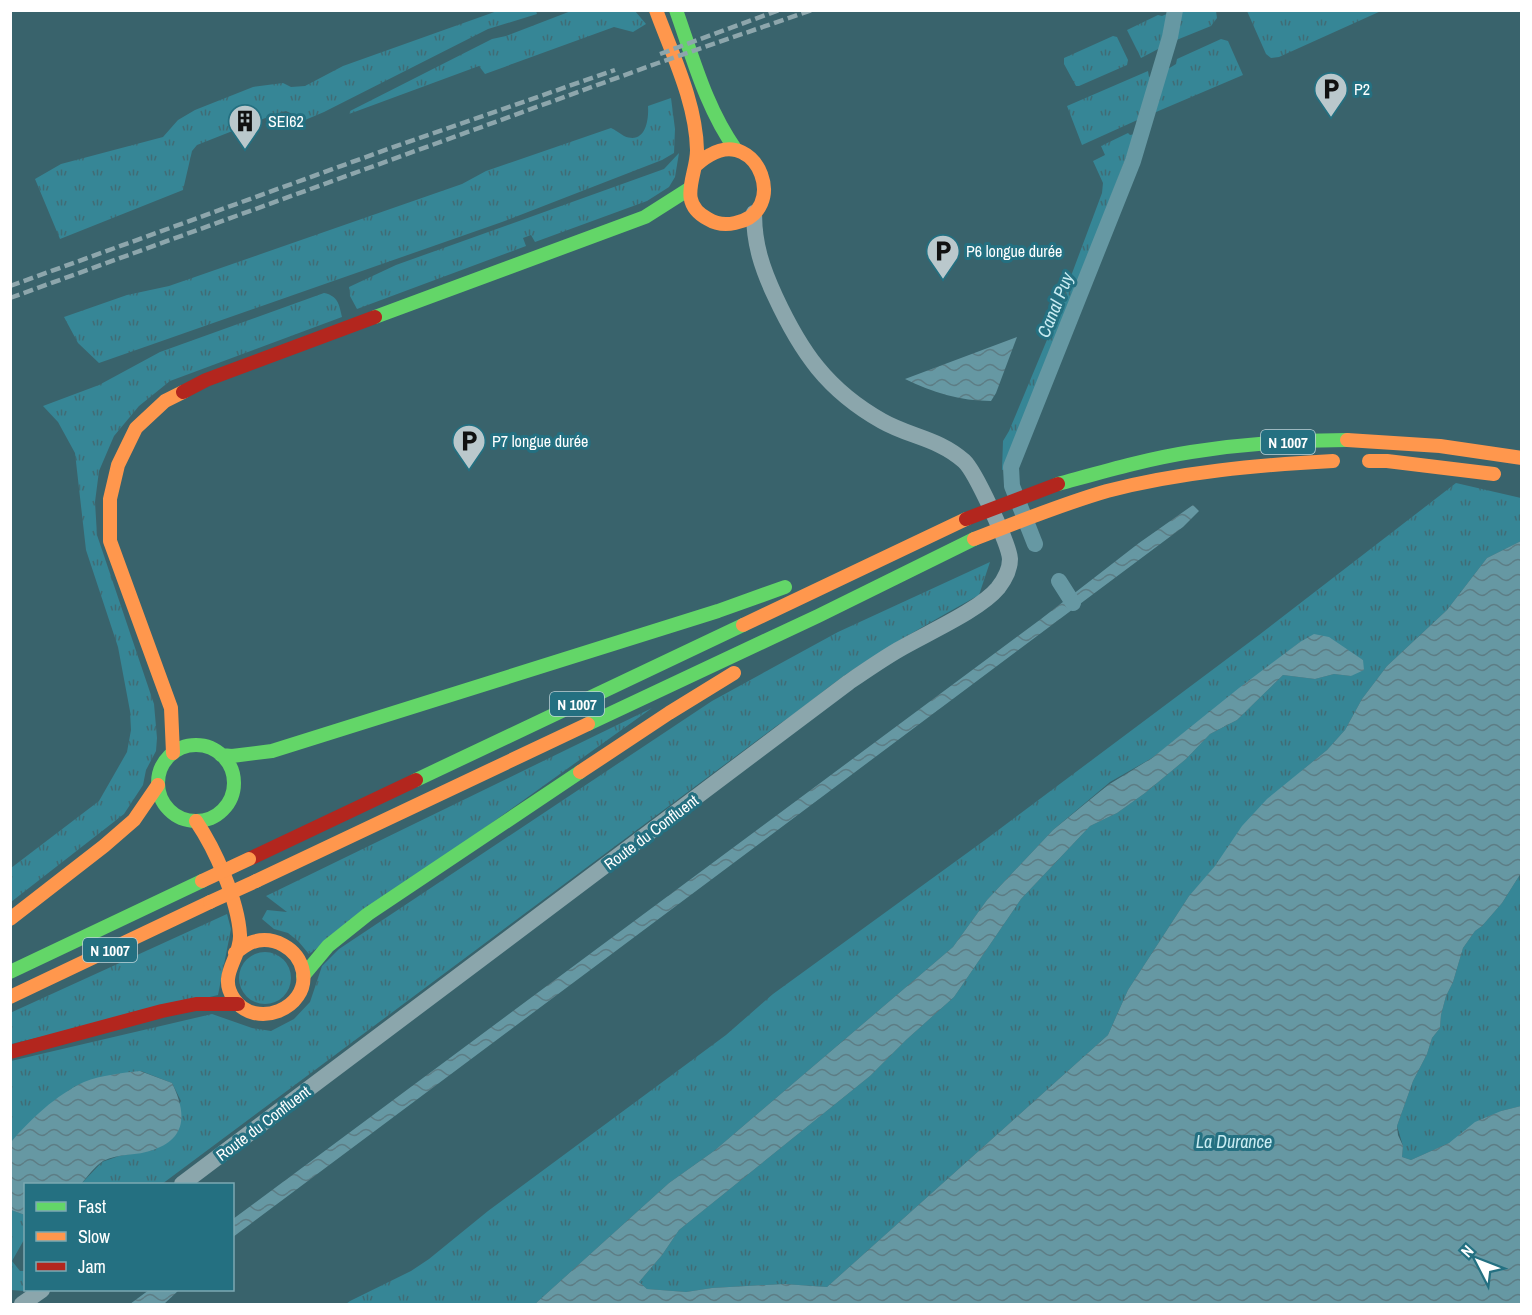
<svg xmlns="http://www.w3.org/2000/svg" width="1532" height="1315" viewBox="0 0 1532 1315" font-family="'Archivo Narrow',sans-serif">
  <defs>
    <pattern id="grass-tufts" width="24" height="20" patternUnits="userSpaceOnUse" patternTransform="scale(1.5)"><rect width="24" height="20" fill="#368696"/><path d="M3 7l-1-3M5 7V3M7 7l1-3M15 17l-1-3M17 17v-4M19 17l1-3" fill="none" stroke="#406c75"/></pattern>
    <pattern id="water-waves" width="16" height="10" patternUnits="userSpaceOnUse" patternTransform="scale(1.5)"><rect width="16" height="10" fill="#6698a3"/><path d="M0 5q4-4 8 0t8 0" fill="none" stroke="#5d7d85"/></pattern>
  </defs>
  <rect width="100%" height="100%" fill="#39636c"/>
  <path fill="url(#grass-tufts)" d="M 500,10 L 536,11 L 537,14 L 488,29 L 324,112 L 305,120 L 286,111 L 278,113 L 197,145 L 192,151 L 183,190 L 60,239 L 35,179 L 61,164 L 163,137 L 178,120 L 195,110 L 253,87 L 283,83 L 291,87 L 305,86 L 343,66 Z
    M 571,11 L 635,11 L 646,24 L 633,32 L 614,27 L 485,74 L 479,66 L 349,114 L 350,111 L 492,39 L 506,36 Z
    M 1181,11 L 1216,11 L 1217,18 L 1211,26 L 1174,41 Z
    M 1247,11 L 1381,11 L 1279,57 L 1271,58 L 1266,54 Z
    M 1171,12 L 1162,47 L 1141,58 L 1127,30 L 1158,15 L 1162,16 Z
    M 1113,36 L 1117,37 L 1128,60 L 1127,65 L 1079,86 L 1076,86 L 1064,64 L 1064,58 Z
    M 1221,39 L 1228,41 L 1243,75 L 1149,115 L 1163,72 L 1176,64 L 1177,59 Z
    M 1148,71 L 1149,77 L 1159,72 L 1144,117 L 1082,145 L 1067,106 Z
    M 671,98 L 675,129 L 674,153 L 662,160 L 502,222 L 99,363 L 78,343 L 64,317 L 127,295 L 169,286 L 462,184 L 486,171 L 611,128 C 616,130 619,133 624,136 C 645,145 649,121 648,106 Z
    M 1128,133 L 1130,135 L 1135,134 L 1006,469 L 1002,470 L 1003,441 L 1009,431 L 1049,335 L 1102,193 L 1103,183 L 1093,161 L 1105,155 L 1101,146 Z
    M 679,153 L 675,177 L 669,187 L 647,201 L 535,242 L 531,235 L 523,238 L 526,246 L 357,309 L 350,296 L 349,287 L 396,265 L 664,169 Z
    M 324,293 C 338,296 339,304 342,317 L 170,381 L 139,406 L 114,436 L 99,471 L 95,502 L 97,535 L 154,704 L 157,738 L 156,751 L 146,770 L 143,785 L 124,814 L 11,902 L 11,868 L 99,801 L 127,752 L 131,730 L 130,711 L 118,647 L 86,550 L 75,453 L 58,422 L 43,406 L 99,385 L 160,352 Z
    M 1456,483 L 1521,498 L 1521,541 L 1487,558 L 1447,610 L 1387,666 L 1362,699 L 1345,730 L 1327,750 L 1305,768 L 1189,896 L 1128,990 L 1108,1035 L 827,1287 L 784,1284 L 712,1288 L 686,1292 L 647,1289 L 639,1282 L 662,1255 L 679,1230 L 870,1076 L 906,1040 L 954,997 L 1021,899 L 1090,826 L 1117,813 L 1145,793 L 1186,759 L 1210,734 L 1237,720 L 1283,675 L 1315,679 L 1334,674 L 1351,676 L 1363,660 L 1351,653 L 1300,642 L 1152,758 L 1110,782 L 1053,830 L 987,900 L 953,947 L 714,1151 L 669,1183 L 535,1304 L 346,1304 L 350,1301 L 411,1271 L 429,1259 L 488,1211 L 726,1035 L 773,994 L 985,840 L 1259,635 Z
    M 990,562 L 979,595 C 934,620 888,646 845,675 C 821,692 800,711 775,727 L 162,1184 L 81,1184 L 102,1162 L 119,1156 L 153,1150 L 181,1101 L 172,1083 L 141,1071 L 54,1101 L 11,1142 L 11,1061 L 212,1014 L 252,1028 L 271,1031 L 294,1019 L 310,1002 L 322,966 L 339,949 L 712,701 L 838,632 Z
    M 652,708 L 309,954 L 298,941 L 288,933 L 274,929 L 262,919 L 267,910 L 287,912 L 266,896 Z
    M 1521,873 L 1521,1106 L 1501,1111 L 1449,1143 L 1411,1160 L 1402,1157 L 1403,1146 L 1397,1126 L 1413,1081 L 1427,1054 L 1432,1038 L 1440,1028 L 1441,1015 L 1446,996 L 1453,982 L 1463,948 L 1475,931 L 1482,926 L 1502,903 Z
    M 227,914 L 231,929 L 218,995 L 11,1044 L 10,1013 Z
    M239 978a26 26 0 1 1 52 0a26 26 0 1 1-52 0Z
    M 11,1210 L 25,1215 L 25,1238 L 12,1261 L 20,1271 L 25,1271 L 26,1290 L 24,1291 L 11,1290 Z"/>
  <path fill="url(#water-waves)" d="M 1017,337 L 996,393 L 991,401 C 960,401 932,392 905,379 Z
    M 1193,505 L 1199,511 L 1183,527 L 233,1237 L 233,1219 L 1041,619 L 1139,543 Z
    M 1521,541 L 1521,873 L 1502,903 L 1482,926 L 1475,931 L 1463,948 L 1453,982 L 1446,996 L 1441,1015 L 1440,1028 L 1432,1038 L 1427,1054 L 1413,1081 L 1397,1126 L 1398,1135 L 1403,1146 L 1402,1157 L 1411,1160 L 1449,1143 L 1475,1122 L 1501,1111 L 1521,1106 L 1521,1304 L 535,1304 L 669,1183 L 714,1151 L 953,947 L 987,900 L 1053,830 L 1108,785 L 1152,758 L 1239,688 L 1300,642 L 1314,634 L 1329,637 L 1363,660 L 1364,670 L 1351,676 L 1334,674 L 1315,679 L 1283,675 L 1237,720 L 1210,734 L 1186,759 L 1145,793 L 1117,813 L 1090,826 L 1021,899 L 954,997 L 906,1040 L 870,1076 L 679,1230 L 662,1255 L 639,1282 L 647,1289 L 686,1292 L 712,1288 L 784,1284 L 827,1287 L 1108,1035 L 1128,990 L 1189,896 L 1215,866 L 1242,826 L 1267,799 L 1327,750 L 1345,730 L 1362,699 L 1387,666 L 1447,610 L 1487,558 Z
    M 140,1071 L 172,1083 C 186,1112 188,1138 153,1150 C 137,1156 119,1153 103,1161 C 95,1166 87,1177 81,1184 L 26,1184 L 25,1215 L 11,1210 L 11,1142 C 31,1119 56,1095 84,1082 C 102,1075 122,1073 140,1071 Z
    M 149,1290 L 179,1290 L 164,1304 L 130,1304 Z"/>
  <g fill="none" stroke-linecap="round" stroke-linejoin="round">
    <path stroke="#6698a3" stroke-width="16" d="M 1035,544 L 1012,486 L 1011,467 L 1133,161 L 1170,37 L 1175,10
      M 1059,581 L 1073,603"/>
    <path stroke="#8ba6ac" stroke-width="16" d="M 182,1184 L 849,682 C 865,671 881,660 898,650 C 925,634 980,610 998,588 C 1005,579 1010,569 1010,559 C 1009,544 975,471 964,461 C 938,438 910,437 882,421 C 827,390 801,352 775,296 C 762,268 754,244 754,213
      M 22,1304 L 42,1290"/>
    <path stroke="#63d668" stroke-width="14" d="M 676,10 C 693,58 706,108 736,150
      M 375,317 L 645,217 L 689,189
      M 1058,484 C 1102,472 1146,459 1191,452 C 1243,444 1295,440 1347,440
      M 588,724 L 818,616 L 974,539
      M158 783a38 38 0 1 1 76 0a38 38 0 1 1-76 0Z
      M 221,755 L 232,756 L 272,751 L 718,611 L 785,587
      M 416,780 L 743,625
      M 10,972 L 202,881
      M 303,976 L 328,946 L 368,914 L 580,772"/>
    <path stroke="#ff974d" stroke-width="14" d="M 656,10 C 672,54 696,102 697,150 C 697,176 676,202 708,219 C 716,224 726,225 735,223 C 790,212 758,127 710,155 C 704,158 700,162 695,166
      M 1347,440 L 1440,446 L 1522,458
      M 1369,461 L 1387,461 L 1494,474
      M 743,625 L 966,519
      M 173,753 L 171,708 L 110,541 L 110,499 L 118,465 L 136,428 L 165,401 L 183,392
      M 580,772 L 669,713 L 734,673
      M 196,821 C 215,849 238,900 240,935 C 241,959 217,975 234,999 C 255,1030 309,1009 303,972 C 299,948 272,934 250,943 C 245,945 240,950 235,953
      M 256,881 L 588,724
      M 10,919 L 104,846 L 134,820 L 158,785
      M 10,997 L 210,902"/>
    <path stroke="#b3261e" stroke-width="14" d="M 183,392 L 206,380 L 375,317
      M 249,859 L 416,780
      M 10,1052 L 162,1011 L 196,1004 L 238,1004"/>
    <path stroke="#8da6ac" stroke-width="4.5" stroke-dasharray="10 4.5" stroke-linecap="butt" d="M 660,54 L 779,10
      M 10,286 L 388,149 L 615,70
      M 10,298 L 658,63 L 812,10"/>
    <path stroke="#ff974d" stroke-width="14" d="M 974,539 C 1018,522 1062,504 1107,491 C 1180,472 1258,465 1333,461
      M 202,881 L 249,859
      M 210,902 L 256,881"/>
    <path stroke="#b3261e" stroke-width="14" d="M 966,519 L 1058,484"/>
  </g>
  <defs>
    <g id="parking-pin" transform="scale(1.725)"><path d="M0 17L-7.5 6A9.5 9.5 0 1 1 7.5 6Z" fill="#bac8cc" stroke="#247081"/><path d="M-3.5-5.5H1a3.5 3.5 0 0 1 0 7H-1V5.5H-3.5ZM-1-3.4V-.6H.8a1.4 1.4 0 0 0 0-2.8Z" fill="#111"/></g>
    <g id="building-pin" transform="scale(1.725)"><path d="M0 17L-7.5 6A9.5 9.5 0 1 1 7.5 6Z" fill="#bac8cc" stroke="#247081"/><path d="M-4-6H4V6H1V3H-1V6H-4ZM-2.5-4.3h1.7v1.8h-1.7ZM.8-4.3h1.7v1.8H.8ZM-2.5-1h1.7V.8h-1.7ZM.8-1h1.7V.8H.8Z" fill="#111"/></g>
  </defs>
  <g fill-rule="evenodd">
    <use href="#parking-pin" x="1331" y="89"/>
    <use href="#building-pin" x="245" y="121"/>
    <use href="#parking-pin" x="943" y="251"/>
    <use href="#parking-pin" x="469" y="441"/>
  </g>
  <g text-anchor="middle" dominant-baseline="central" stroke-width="6" stroke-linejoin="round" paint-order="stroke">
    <g fill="#247081" stroke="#bdd4d9" stroke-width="1.5">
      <rect x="1261" y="430" width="54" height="24" rx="4.5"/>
      <rect x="550" y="692" width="54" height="24" rx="4.5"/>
      <rect x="83" y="938" width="54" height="24" rx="4.5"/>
    </g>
    <g font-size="15" font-weight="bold" fill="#fff">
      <text x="1288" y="442">N 1007</text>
      <text x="577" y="704">N 1007</text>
      <text x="110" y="950">N 1007</text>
    </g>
    <g font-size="16" fill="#fff" stroke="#247081" text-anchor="start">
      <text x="1354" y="89">P2</text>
      <text x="268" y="121">SEI62</text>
      <text x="966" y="251">P6 longue durée</text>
      <text x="492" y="441">P7 longue durée</text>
    </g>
    <g font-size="16" fill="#fff" stroke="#247081">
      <text transform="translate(651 832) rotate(-37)">Route du Confluent</text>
      <text transform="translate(263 1123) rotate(-37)">Route du Confluent</text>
    </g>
    <g font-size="18" font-style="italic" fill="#c9ecf2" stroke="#247081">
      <text transform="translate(1055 305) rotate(-68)">Canal Puy</text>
      <text x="1234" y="1141">La Durance</text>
    </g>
  </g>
  <rect width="1532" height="1315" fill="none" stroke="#ffffff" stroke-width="24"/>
  <rect x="24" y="1183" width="210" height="108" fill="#247081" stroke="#7ca9b3" stroke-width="1.5"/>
  <rect x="36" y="1202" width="30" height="9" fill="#63d668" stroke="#7ca9b3" stroke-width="1.5"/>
  <text x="78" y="1213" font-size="18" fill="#ffffff">Fast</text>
  <rect x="36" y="1232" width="30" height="9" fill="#ff974d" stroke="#7ca9b3" stroke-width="1.5"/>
  <text x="78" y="1243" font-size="18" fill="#ffffff">Slow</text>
  <rect x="36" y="1262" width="30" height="9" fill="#b3261e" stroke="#7ca9b3" stroke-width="1.5"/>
  <text x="78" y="1273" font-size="18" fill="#ffffff">Jam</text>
  <g transform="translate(1478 1261) rotate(312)" stroke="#247081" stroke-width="4.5" paint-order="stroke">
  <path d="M0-4.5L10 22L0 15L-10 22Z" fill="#ffffff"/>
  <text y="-9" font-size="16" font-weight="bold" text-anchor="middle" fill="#ffffff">N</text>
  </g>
</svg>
